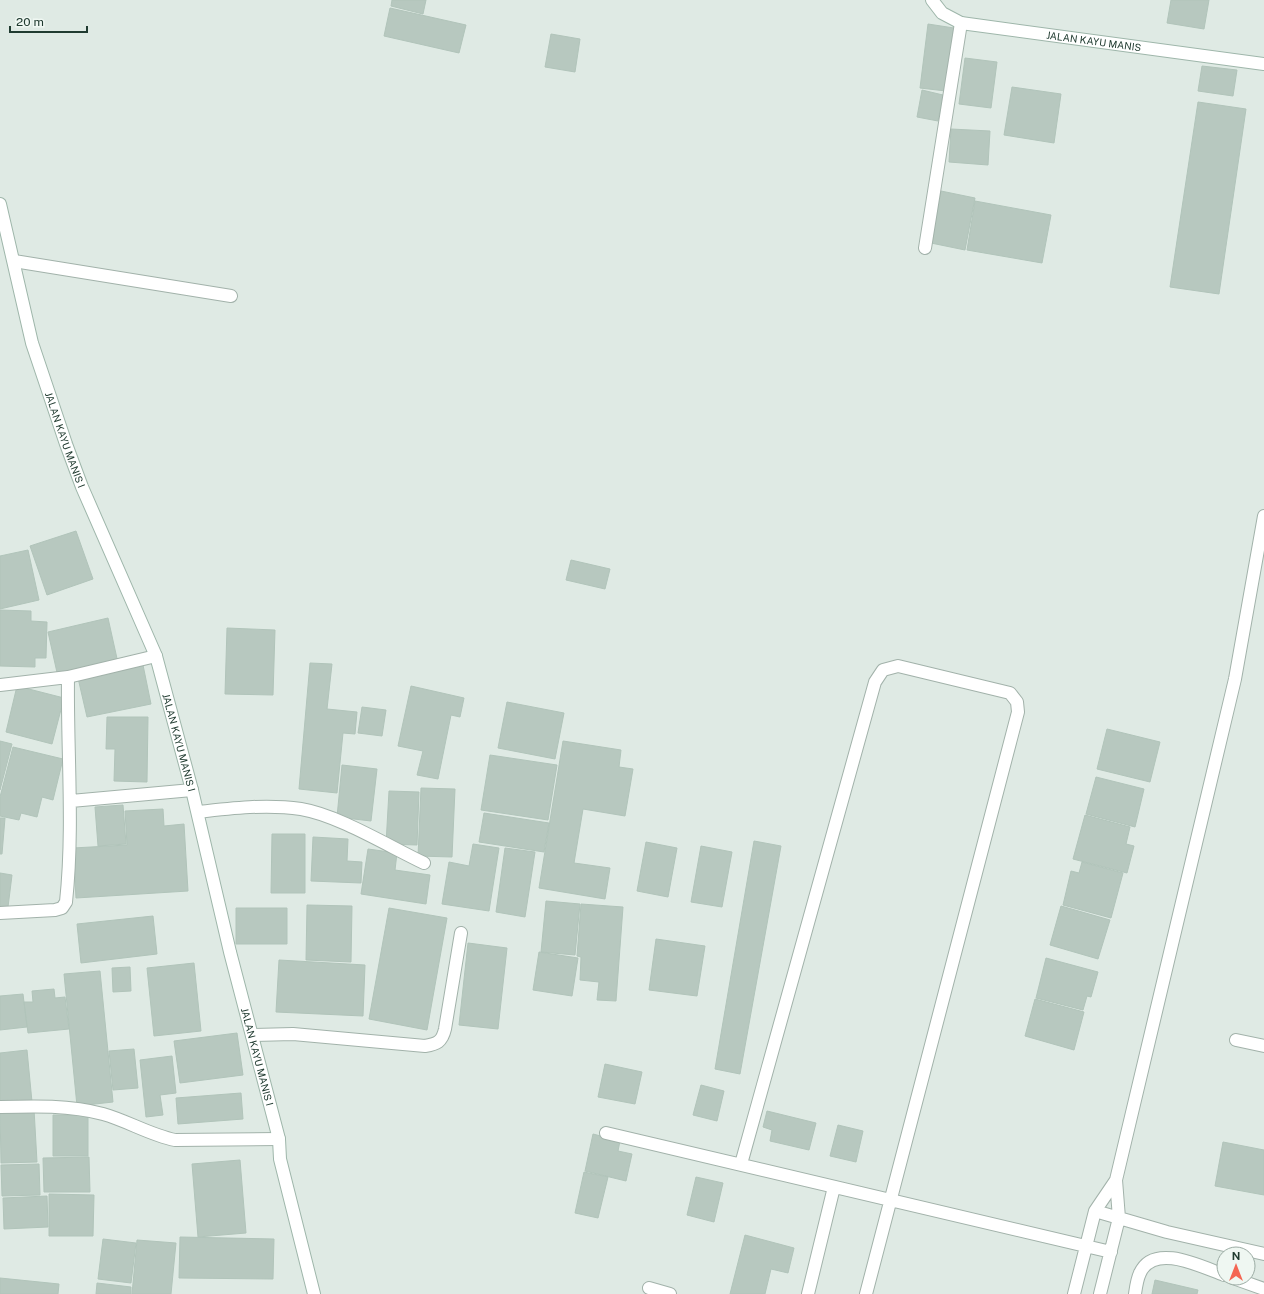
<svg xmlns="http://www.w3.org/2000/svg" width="1264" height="1294" viewBox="0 0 1264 1294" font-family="'Public Sans',sans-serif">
  <rect width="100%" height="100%" fill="#dfeae4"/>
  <path fill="#b7c8bf" stroke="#b1c4ba" d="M 392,0 L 426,0 L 423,14 L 391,6 Z
    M 1171,0 L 1209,0 L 1204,29 L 1167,23 Z
    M 390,8 L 466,25 L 459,53 L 384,36 Z
    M 928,24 L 954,28 L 946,91 L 920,88 Z
    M 551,34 L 580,39 L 575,72 L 545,67 Z
    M 965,58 L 997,62 L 991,108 L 959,104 Z
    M 1202,66 L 1237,70 L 1233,96 L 1198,91 Z
    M 1012,87 L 1061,94 L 1054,143 L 1004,135 Z
    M 922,90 L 943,95 L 938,121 L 917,117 Z
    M 1198,102 L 1246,109 L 1219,294 L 1170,287 Z
    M 951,129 L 990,131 L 988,165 L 949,162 Z
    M 941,191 L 975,198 L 965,250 L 931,243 Z
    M 975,201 L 1051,215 L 1042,263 L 967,250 Z
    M 76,531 L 93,579 L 47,595 L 30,546 Z
    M 28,550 L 39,600 L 0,609 L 0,556 Z
    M 571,560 L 610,569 L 605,589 L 566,580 Z
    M 0,610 L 31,611 L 31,621 L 47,622 L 46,658 L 35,658 L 35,667 L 0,666 Z
    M 108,618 L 118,663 L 58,677 L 48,632 Z
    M 227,628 L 275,630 L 273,695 L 225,694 Z
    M 310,663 L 332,664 L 327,709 L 357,712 L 355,734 L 343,733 L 337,793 L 299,789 Z
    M 143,665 L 151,704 L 87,717 L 78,678 Z
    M 17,686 L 64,698 L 52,744 L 6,732 Z
    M 411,686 L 464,698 L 460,717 L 451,715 L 438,779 L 417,775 L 423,751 L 398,746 Z
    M 507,702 L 564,713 L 555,759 L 498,748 Z
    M 362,707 L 386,710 L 382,736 L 358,733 Z
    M 107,717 L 148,717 L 147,782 L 114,781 L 115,749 L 106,749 Z
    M 1107,729 L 1160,742 L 1150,782 L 1097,769 Z
    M 0,741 L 12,744 L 0,790 Z
    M 563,741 L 621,750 L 619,767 L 633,769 L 625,816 L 583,809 L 574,863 L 610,868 L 605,899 L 539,888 Z
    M 13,747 L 63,759 L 53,800 L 42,797 L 37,817 L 21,813 L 19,820 L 0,816 L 0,797 Z
    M 490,755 L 557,765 L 548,820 L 481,810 Z
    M 342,765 L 377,769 L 371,821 L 337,817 Z
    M 1096,777 L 1144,789 L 1135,827 L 1086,814 Z
    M 421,788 L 455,789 L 452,857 L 418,856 Z
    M 389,791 L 419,792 L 417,845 L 386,844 Z
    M 123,805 L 126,844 L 98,846 L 95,807 Z
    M 163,809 L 164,826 L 184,824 L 188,891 L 76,898 L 73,848 L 127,845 L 125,811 Z
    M 484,813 L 549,823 L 544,852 L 479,842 Z
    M 1085,815 L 1130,827 L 1126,844 L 1134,846 L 1127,873 L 1073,859 Z
    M 0,818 L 5,818 L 2,854 L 0,854 Z
    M 272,834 L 305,834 L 305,893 L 271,893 Z
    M 313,837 L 348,839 L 347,861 L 362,862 L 361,883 L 311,881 Z
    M 754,841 L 781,846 L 740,1074 L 715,1069 Z
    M 646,842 L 677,848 L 668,897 L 637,891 Z
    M 473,844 L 499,848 L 489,911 L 442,904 L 449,862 L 469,866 Z
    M 701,846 L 732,852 L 722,907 L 691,902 Z
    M 505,848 L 535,852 L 525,917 L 496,912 Z
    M 368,849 L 397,853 L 395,870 L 430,875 L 426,904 L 361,894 Z
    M 1082,862 L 1123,873 L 1111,918 L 1063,905 L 1071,871 L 1079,873 Z
    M 0,873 L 12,875 L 8,907 L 0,906 Z
    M 546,901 L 580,904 L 575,955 L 541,952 Z
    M 581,904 L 623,907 L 616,1001 L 597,1000 L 599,982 L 580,980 L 581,957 L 577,956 Z
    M 307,905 L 352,906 L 351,962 L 306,960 Z
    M 1061,906 L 1110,920 L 1098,959 L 1050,945 Z
    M 236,908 L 287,908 L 287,944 L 236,944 Z
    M 389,908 L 447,918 L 427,1030 L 369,1019 Z
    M 153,916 L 157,954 L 81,963 L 77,924 Z
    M 656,939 L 705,946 L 697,996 L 649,990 Z
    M 468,943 L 507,948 L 498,1029 L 459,1025 Z
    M 539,952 L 578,958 L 572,996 L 533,990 Z
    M 1046,958 L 1098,972 L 1091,997 L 1087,996 L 1083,1010 L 1036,998 Z
    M 279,960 L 365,965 L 363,1016 L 276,1012 Z
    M 194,963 L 201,1031 L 154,1036 L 147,968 Z
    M 130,967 L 131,991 L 113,992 L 112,968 Z
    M 100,971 L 113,1102 L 77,1106 L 64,974 Z
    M 54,989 L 55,998 L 65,997 L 69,1029 L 28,1033 L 24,1002 L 33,1002 L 32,991 Z
    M 23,994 L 27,1027 L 0,1030 L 0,996 Z
    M 1035,999 L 1084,1012 L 1074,1050 L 1025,1036 Z
    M 237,1033 L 243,1075 L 180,1083 L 174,1041 Z
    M 134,1049 L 138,1088 L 113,1090 L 109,1051 Z
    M 27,1050 L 32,1102 L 0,1105 L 0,1053 Z
    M 172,1056 L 176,1093 L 160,1095 L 163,1115 L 146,1117 L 140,1060 Z
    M 605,1064 L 642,1072 L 635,1104 L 598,1097 Z
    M 701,1085 L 724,1091 L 717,1121 L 693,1115 Z
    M 241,1093 L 243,1119 L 178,1124 L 176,1098 Z
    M 34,1109 L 37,1162 L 1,1163 L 0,1111 Z
    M 767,1111 L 816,1123 L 809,1150 L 770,1141 L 772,1130 L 763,1127 Z
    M 53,1115 L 88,1115 L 88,1156 L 53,1156 Z
    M 838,1125 L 863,1131 L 856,1162 L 830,1156 Z
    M 593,1134 L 620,1141 L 618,1151 L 632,1154 L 626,1181 L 585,1171 Z
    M 1223,1142 L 1264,1150 L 1264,1195 L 1215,1186 Z
    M 89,1157 L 90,1192 L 44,1192 L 43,1158 Z
    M 240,1160 L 246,1233 L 198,1237 L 192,1164 Z
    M 39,1164 L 40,1195 L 2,1196 L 1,1165 Z
    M 584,1172 L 608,1177 L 598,1218 L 575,1213 Z
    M 696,1177 L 723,1183 L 714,1222 L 687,1215 Z
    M 49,1194 L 94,1195 L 93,1236 L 49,1236 Z
    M 47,1196 L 48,1227 L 4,1229 L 3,1198 Z
    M 745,1235 L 794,1248 L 788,1273 L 771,1269 L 765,1294 L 730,1294 Z
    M 180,1237 L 274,1239 L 273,1279 L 179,1278 Z
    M 103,1239 L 136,1243 L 131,1283 L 98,1279 Z
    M 137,1240 L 176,1243 L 171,1294 L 132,1294 Z
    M 0,1278 L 59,1284 L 58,1294 L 0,1294 Z
    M 1155,1280 L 1198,1290 L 1197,1294 L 1152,1294 Z
    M 97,1283 L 131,1287 L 131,1294 L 96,1294 Z"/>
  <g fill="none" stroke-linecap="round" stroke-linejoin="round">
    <g stroke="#a2b2aa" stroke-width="14">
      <path id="street" d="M 925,248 L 961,23
        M 14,261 L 231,296
        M 0,685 L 68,677 L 156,656
        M 71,801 L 192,790
        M 198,812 C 232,808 267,804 301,809 C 338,815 390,847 424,863
        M 0,913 L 55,910 L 62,908 L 66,902 C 74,827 67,752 68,677
        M 252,1035 L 293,1034 L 425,1046 C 437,1044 442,1042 445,1029 L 461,933
        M 1236,1040 L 1264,1046
        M 0,1107 C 34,1106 70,1105 103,1114 C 128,1121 150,1135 175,1140 L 279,1139
        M 606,1133 L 1111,1252
        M 741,1164 L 875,682 L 883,670 L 898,666 L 1010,693 L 1017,702 L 1018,712 L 866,1294
        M 1095,1211 L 1167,1232 L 1264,1254
        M 1233,1278 L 1264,1289
        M 649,1288 L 670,1294
        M 808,1294 L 834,1187
        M 1074,1294 L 1095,1211 L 1116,1180
        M 1100,1294 L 1119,1218 L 1116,1180 L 1235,679 L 1264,516
        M 1135,1294 C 1136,1287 1137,1279 1140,1273 C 1154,1242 1202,1267 1224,1275"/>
    </g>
    <g stroke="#9eb6aa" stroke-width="14">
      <g id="secondary">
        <path id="s1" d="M 932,0 L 942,13 L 961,23 L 1264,64"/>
        <path id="s2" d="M 0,204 L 32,343 L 66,444 L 82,487 L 156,656 L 192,790 L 230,952 L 279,1139 L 280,1159 L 314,1294"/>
      </g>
    </g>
    <use href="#street" stroke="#fff" stroke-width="12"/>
    <use href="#secondary" stroke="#fff" stroke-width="12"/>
  </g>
  <g text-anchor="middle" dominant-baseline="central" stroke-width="3" stroke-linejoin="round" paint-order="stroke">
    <g font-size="10" fill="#203b30" stroke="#eff7f2">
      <text stroke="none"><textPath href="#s1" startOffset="172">JALAN KAYU MANIS</textPath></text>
      <text stroke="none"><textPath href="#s2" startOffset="245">JALAN KAYU MANIS I</textPath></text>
      <text stroke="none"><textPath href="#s2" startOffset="569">JALAN KAYU MANIS I</textPath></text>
      <text stroke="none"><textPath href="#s2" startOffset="893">JALAN KAYU MANIS I</textPath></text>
    </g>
  </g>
  <g transform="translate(1236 1266)"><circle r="19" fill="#eff7f2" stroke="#9caca4"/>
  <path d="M0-3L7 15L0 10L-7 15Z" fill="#f46653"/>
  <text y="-6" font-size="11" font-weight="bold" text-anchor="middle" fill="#203b30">N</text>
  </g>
  <path d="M10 26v6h77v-6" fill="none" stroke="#203b30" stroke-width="2"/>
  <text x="16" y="26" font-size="12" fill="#203b30" stroke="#eff7f2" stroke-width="3" paint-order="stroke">20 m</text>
</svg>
